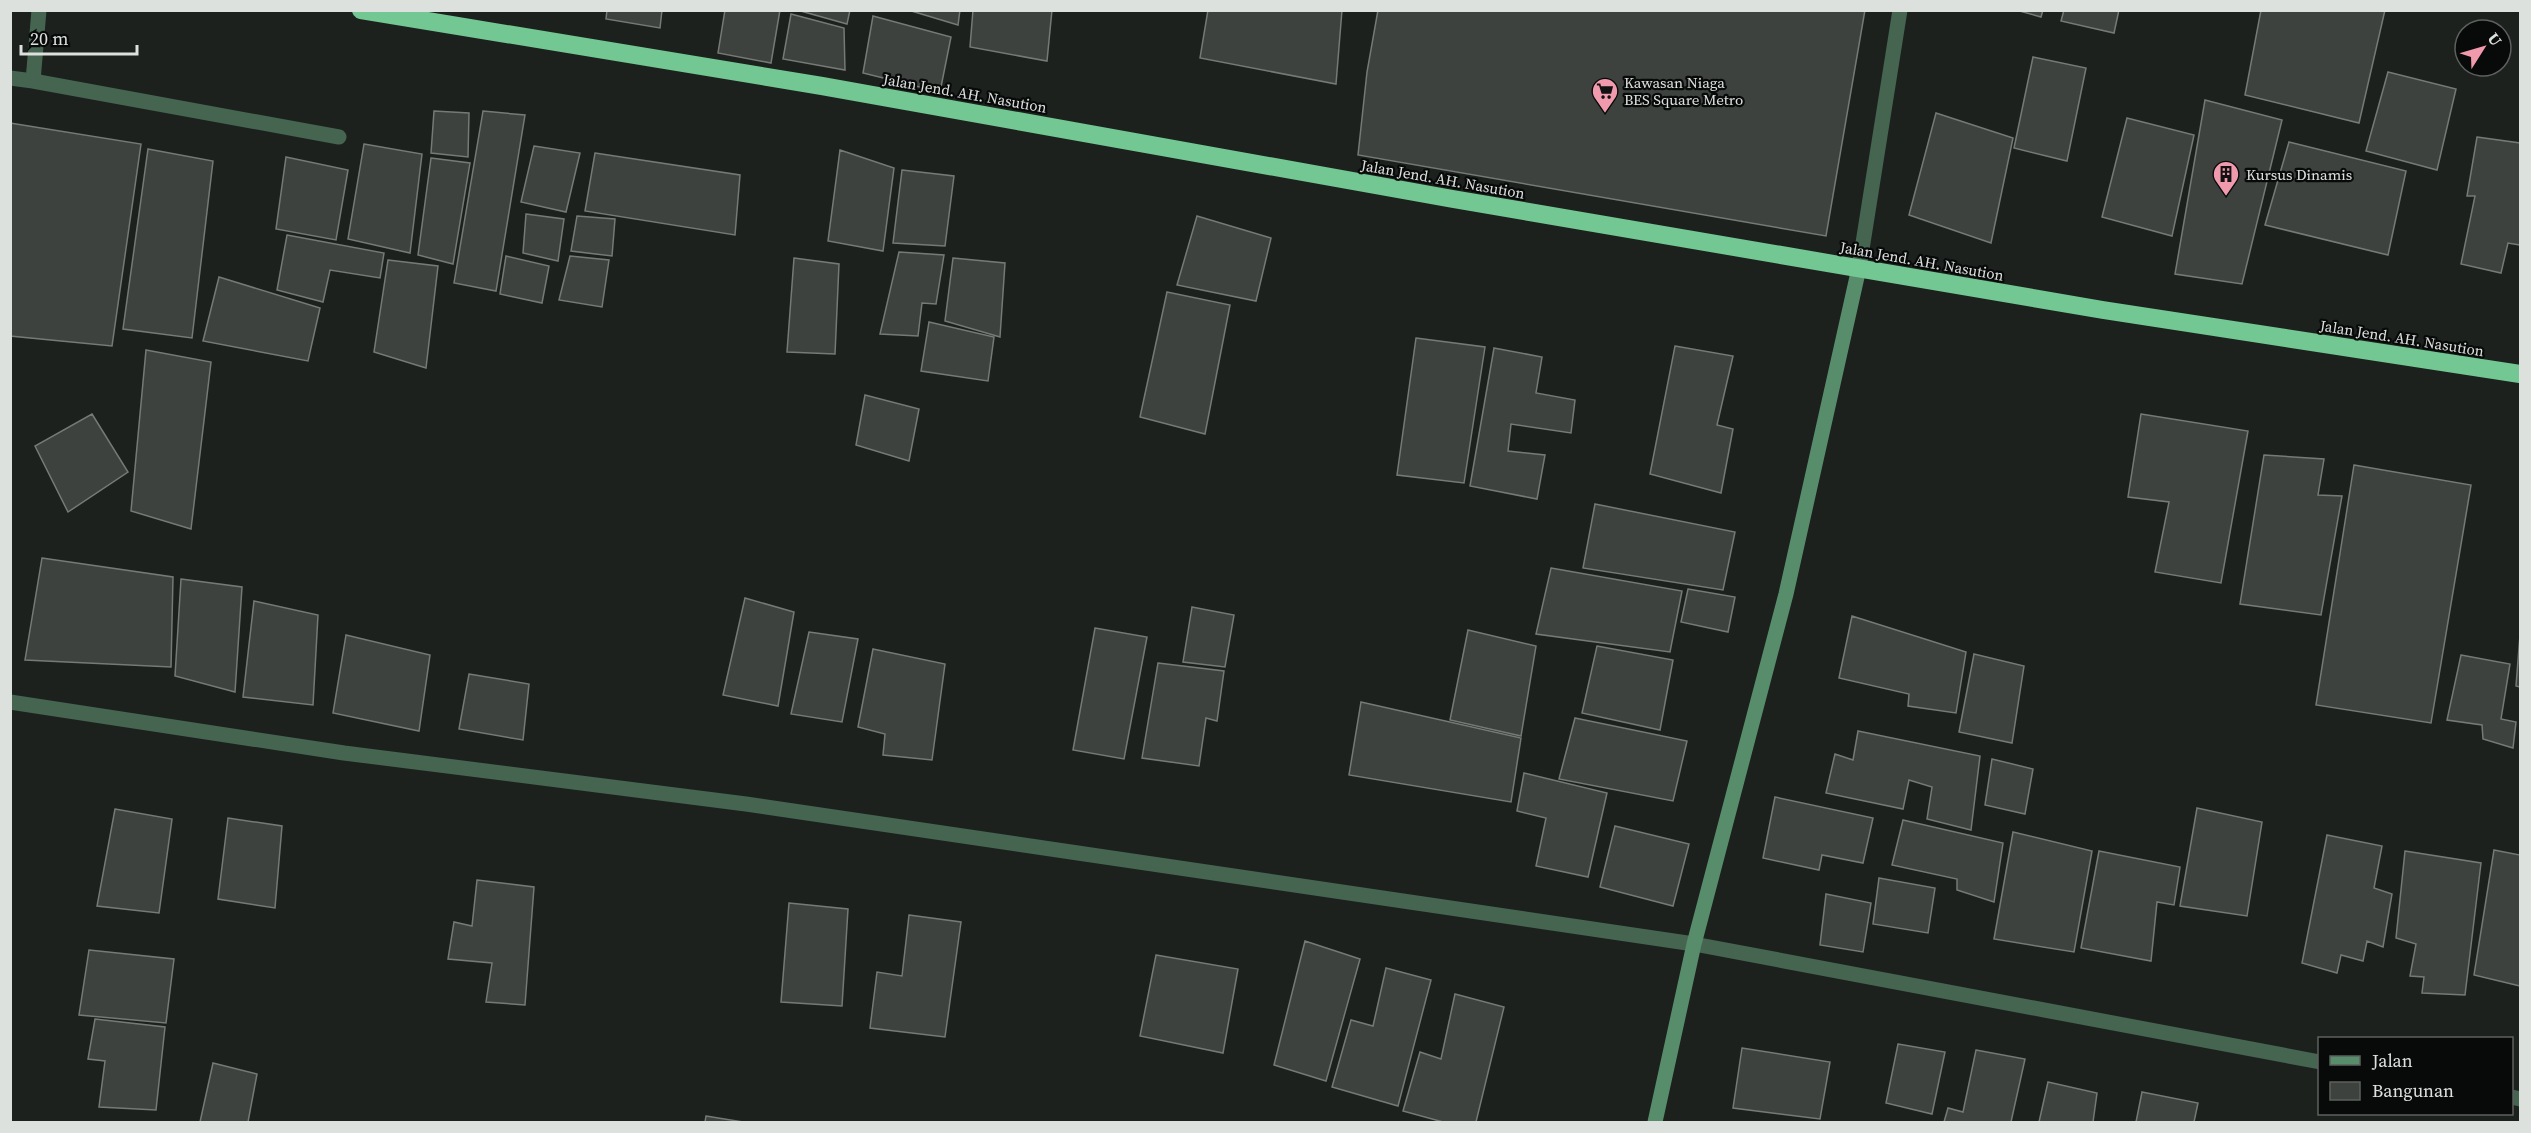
<svg xmlns="http://www.w3.org/2000/svg" width="2531" height="1133" viewBox="0 0 2531 1133" font-family="'Source Serif 4',serif">
  <rect width="100%" height="100%" fill="#1c211e"/>
  <path fill="#3d423e" stroke="#757a76" stroke-width="1.5" d="M 607,10 L 662,10 L 660,28 L 606,19 Z
    M 725,10 L 780,10 L 771,63 L 718,53 Z
    M 797,10 L 850,10 L 847,24 Z
    M 908,10 L 960,10 L 958,25 Z
    M 973,10 L 1052,10 L 1047,61 L 970,47 Z
    M 1208,10 L 1342,10 L 1336,84 L 1200,58 Z
    M 1378,10 L 1865,10 L 1826,236 L 1358,155 L 1367,72 Z
    M 2016,10 L 2043,10 L 2041,17 Z
    M 2064,10 L 2119,10 L 2114,33 L 2061,21 Z
    M 2261,10 L 2385,10 L 2359,123 L 2245,95 Z
    M 791,14 L 844,28 L 845,70 L 783,59 Z
    M 873,16 L 951,37 L 940,92 L 863,73 Z
    M 2033,57 L 2086,68 L 2067,161 L 2014,148 Z
    M 2388,72 L 2456,89 L 2437,170 L 2366,151 Z
    M 2205,100 L 2282,120 L 2242,284 L 2175,274 Z
    M 434,111 L 469,113 L 468,157 L 431,153 Z
    M 483,111 L 525,115 L 496,291 L 454,283 Z
    M 1936,113 L 2013,138 L 1991,243 L 1909,215 Z
    M 2127,118 L 2194,135 L 2172,236 L 2102,217 Z
    M 10,123 L 141,144 L 112,346 L 10,336 Z
    M 2477,137 L 2520,143 L 2520,245 L 2508,243 L 2501,273 L 2461,264 L 2475,196 L 2467,196 Z
    M 2289,142 L 2406,171 L 2388,255 L 2265,225 Z
    M 364,144 L 422,154 L 410,253 L 348,239 Z
    M 534,146 L 580,153 L 566,212 L 521,202 Z
    M 148,149 L 213,161 L 192,338 L 123,329 Z
    M 840,150 L 894,168 L 883,251 L 828,241 Z
    M 595,153 L 740,175 L 735,235 L 585,211 Z
    M 286,157 L 348,170 L 336,240 L 276,229 Z
    M 431,158 L 470,163 L 453,264 L 418,255 Z
    M 902,170 L 954,176 L 945,246 L 893,243 Z
    M 526,214 L 564,219 L 558,261 L 523,253 Z
    M 577,216 L 615,219 L 612,256 L 571,251 Z
    M 1197,216 L 1271,238 L 1256,301 L 1177,285 Z
    M 287,235 L 384,253 L 380,278 L 330,270 L 323,302 L 277,290 Z
    M 899,252 L 944,255 L 936,304 L 922,303 L 918,336 L 880,334 Z
    M 506,256 L 549,266 L 542,303 L 500,294 Z
    M 570,256 L 609,260 L 602,307 L 559,300 Z
    M 794,258 L 839,264 L 835,354 L 787,352 Z
    M 953,258 L 1005,263 L 1000,337 L 945,321 Z
    M 388,260 L 438,266 L 426,368 L 374,352 Z
    M 219,277 L 320,308 L 308,361 L 203,341 Z
    M 1167,292 L 1230,305 L 1205,434 L 1140,417 Z
    M 929,322 L 994,337 L 988,381 L 921,371 Z
    M 1416,338 L 1485,347 L 1464,483 L 1397,475 Z
    M 1675,346 L 1733,356 L 1717,425 L 1733,429 L 1721,493 L 1650,474 Z
    M 1494,348 L 1542,357 L 1536,393 L 1575,400 L 1571,433 L 1511,424 L 1508,451 L 1545,455 L 1537,499 L 1470,486 Z
    M 146,350 L 211,362 L 191,529 L 131,511 Z
    M 865,395 L 919,409 L 909,461 L 856,445 Z
    M 92,414 L 128,472 L 68,512 L 35,446 Z
    M 2141,414 L 2248,431 L 2221,583 L 2155,572 L 2169,502 L 2128,497 Z
    M 2264,455 L 2324,459 L 2318,495 L 2342,496 L 2321,615 L 2240,604 Z
    M 2354,465 L 2471,485 L 2431,723 L 2316,705 Z
    M 1595,504 L 1735,532 L 1723,590 L 1583,568 Z
    M 42,558 L 173,577 L 171,667 L 25,660 Z
    M 1551,568 L 1682,591 L 1670,652 L 1536,634 Z
    M 181,579 L 242,587 L 235,692 L 175,676 Z
    M 1688,589 L 1735,597 L 1728,632 L 1681,622 Z
    M 745,598 L 794,612 L 778,706 L 723,695 Z
    M 254,601 L 318,615 L 313,705 L 243,697 Z
    M 1192,607 L 1234,615 L 1225,667 L 1183,662 Z
    M 1852,616 L 1966,652 L 1956,713 L 1908,706 L 1909,694 L 1839,678 Z
    M 1095,628 L 1147,637 L 1124,759 L 1073,750 Z
    M 1468,630 L 1536,646 L 1521,736 L 1450,720 Z
    M 809,632 L 858,639 L 842,722 L 791,714 Z
    M 346,635 L 430,655 L 419,731 L 333,713 Z
    M 2520,635 L 2520,687 L 2516,686 Z
    M 1597,646 L 1673,660 L 1660,730 L 1582,713 Z
    M 873,649 L 945,664 L 932,760 L 883,755 L 885,734 L 858,727 Z
    M 1974,654 L 2024,666 L 2012,743 L 1959,732 Z
    M 2461,655 L 2510,664 L 2501,719 L 2516,722 L 2513,748 L 2483,739 L 2482,725 L 2447,720 Z
    M 1158,663 L 1224,671 L 1217,721 L 1206,718 L 1199,766 L 1142,758 Z
    M 469,674 L 529,684 L 523,740 L 459,729 Z
    M 1361,702 L 1521,738 L 1511,802 L 1349,775 Z
    M 1575,718 L 1687,741 L 1673,801 L 1559,779 Z
    M 1858,731 L 1980,756 L 1971,830 L 1927,819 L 1932,787 L 1909,780 L 1903,809 L 1826,793 L 1835,754 L 1853,760 Z
    M 1992,759 L 2033,769 L 2025,814 L 1985,805 Z
    M 1524,773 L 1607,793 L 1588,877 L 1536,866 L 1546,818 L 1517,811 Z
    M 1775,797 L 1873,818 L 1863,863 L 1822,855 L 1819,870 L 1763,858 Z
    M 2197,808 L 2262,822 L 2247,916 L 2180,906 Z
    M 115,809 L 172,819 L 159,913 L 97,906 Z
    M 228,818 L 282,826 L 275,908 L 218,899 Z
    M 1903,820 L 2003,843 L 1994,902 L 1957,890 L 1957,879 L 1892,865 Z
    M 1615,826 L 1689,844 L 1673,906 L 1600,887 Z
    M 2013,832 L 2092,851 L 2074,952 L 1994,939 Z
    M 2327,835 L 2382,846 L 2374,888 L 2392,894 L 2383,947 L 2367,941 L 2363,961 L 2341,955 L 2337,973 L 2302,963 Z
    M 2494,850 L 2520,855 L 2520,986 L 2474,975 Z
    M 2099,851 L 2180,867 L 2174,905 L 2157,902 L 2151,961 L 2081,948 Z
    M 2405,851 L 2481,863 L 2465,995 L 2422,993 L 2424,977 L 2410,976 L 2416,944 L 2396,938 Z
    M 1879,878 L 1935,888 L 1928,933 L 1873,924 Z
    M 477,880 L 534,887 L 525,1005 L 486,1002 L 492,963 L 448,959 L 454,922 L 472,926 Z
    M 1826,894 L 1871,903 L 1863,952 L 1820,945 Z
    M 789,903 L 848,909 L 842,1006 L 781,1002 Z
    M 909,915 L 961,922 L 945,1037 L 870,1028 L 877,972 L 902,976 Z
    M 1305,941 L 1360,959 L 1326,1081 L 1274,1065 Z
    M 89,950 L 174,959 L 166,1023 L 79,1015 Z
    M 1156,955 L 1238,969 L 1223,1053 L 1140,1036 Z
    M 1386,968 L 1431,980 L 1398,1106 L 1332,1087 L 1351,1020 L 1373,1026 Z
    M 1455,994 L 1504,1007 L 1476,1122 L 1443,1122 L 1403,1111 L 1420,1052 L 1441,1059 Z
    M 95,1019 L 165,1027 L 156,1110 L 99,1107 L 105,1061 L 88,1059 Z
    M 1898,1044 L 1945,1052 L 1932,1114 L 1886,1103 Z
    M 1742,1048 L 1830,1062 L 1820,1119 L 1733,1108 Z
    M 1976,1050 L 2025,1059 L 2011,1122 L 1944,1122 L 1948,1108 L 1963,1112 Z
    M 213,1063 L 257,1074 L 248,1122 L 200,1122 Z
    M 2048,1082 L 2097,1093 L 2093,1122 L 2039,1122 Z
    M 2142,1092 L 2198,1103 L 2194,1122 L 2136,1122 Z
    M 706,1116 L 743,1122 L 705,1122 Z"/>
  <g fill="none" stroke-linecap="round" stroke-linejoin="round">
    <path stroke="#456550" stroke-width="15" d="M 10,78 L 33,81 L 39,10
      M 33,81 L 339,137"/>
    <path stroke="#456550" stroke-width="15" d="M 1859,268 L 1900,10
      M 10,702 L 344,753 L 746,804 L 1694,944 L 2320,1062
      M 2512,1097 L 2520,1099"/>
    <path stroke="#588d6c" stroke-width="15" d="M 1655,1122 L 1694,944 L 1786,594 L 1859,268"/>
    <path stroke="#72c793" stroke-width="18" d="M 361,10 L 822,86 L 1453,199 L 2103,310 L 2520,374"/>
  </g>
  <defs>
    <g id="supermarket-pin" transform="scale(1.35)"><path d="M0 17L-7.5 6A9.5 9.5 0 1 1 7.5 6Z" fill="#f29aad" stroke="#080a09"/><path d="M-6-5.5h2.5l.6 2H6L4.5 2H-2.5L-4.4-4H-6ZM-1.5 3.2a1.3 1.3 0 1 0 .1 0ZM3 3.2a1.3 1.3 0 1 0 .1 0Z" fill="#111"/></g>
    <g id="building-pin" transform="scale(1.35)"><path d="M0 17L-7.5 6A9.5 9.5 0 1 1 7.5 6Z" fill="#f29aad" stroke="#080a09"/><path d="M-4-6H4V6H1V3H-1V6H-4ZM-2.5-4.3h1.7v1.8h-1.7ZM.8-4.3h1.7v1.8H.8ZM-2.5-1h1.7V.8h-1.7ZM.8-1h1.7V.8H.8Z" fill="#111"/></g>
  </defs>
  <g fill-rule="evenodd">
    <use href="#supermarket-pin" x="1605" y="91"/>
    <use href="#building-pin" x="2226" y="174"/>
  </g>
  <g text-anchor="middle" dominant-baseline="central" stroke-width="4.5" stroke-linejoin="round" paint-order="stroke">
    <g font-size="15" fill="#dde1de" stroke="#080a09" text-anchor="start">
      <text x="1624" y="82">Kawasan Niaga<tspan x="1624" dy="17">BES Square Metro</tspan></text>
      <text x="2246" y="174">Kursus Dinamis</text>
    </g>
    <g font-size="15" fill="#dde1de" stroke="#080a09">
      <text transform="translate(965 93) rotate(10)">Jalan Jend. AH. Nasution</text>
      <text transform="translate(1443 179) rotate(10)">Jalan Jend. AH. Nasution</text>
      <text transform="translate(1922 261) rotate(10)">Jalan Jend. AH. Nasution</text>
      <text transform="translate(2402 338) rotate(9)">Jalan Jend. AH. Nasution</text>
    </g>
  </g>
  <rect width="2531" height="1133" fill="none" stroke="#dde1de" stroke-width="24"/>
  <rect x="2318" y="1037" width="195" height="78" fill="#080a09" stroke="#5d605e" stroke-width="1.5"/>
  <rect x="2330" y="1056" width="30" height="9" fill="#588d6c" stroke="#5d605e" stroke-width="1.5"/>
  <text x="2372" y="1067" font-size="18" fill="#dde1de">Jalan</text>
  <rect x="2330" y="1082" width="30" height="18" fill="#3d423e" stroke="#5d605e" stroke-width="1.5"/>
  <text x="2372" y="1097" font-size="18" fill="#dde1de">Bangunan</text>
  <g transform="translate(2483 48) rotate(53)"><circle r="28" fill="#080a09" stroke="#5d605e" stroke-width="1.5"/>
  <path d="M0-4.5L10 22L0 15L-10 22Z" fill="#f29aad"/>
  <text y="-9" font-size="16" font-weight="bold" text-anchor="middle" fill="#dde1de">U</text>
  </g>
  <path d="M21 45v9h116v-9" fill="none" stroke="#dde1de" stroke-width="3"/>
  <text x="30" y="45" font-size="18" fill="#dde1de" stroke="#080a09" stroke-width="4.5" paint-order="stroke">20 m</text>
</svg>
